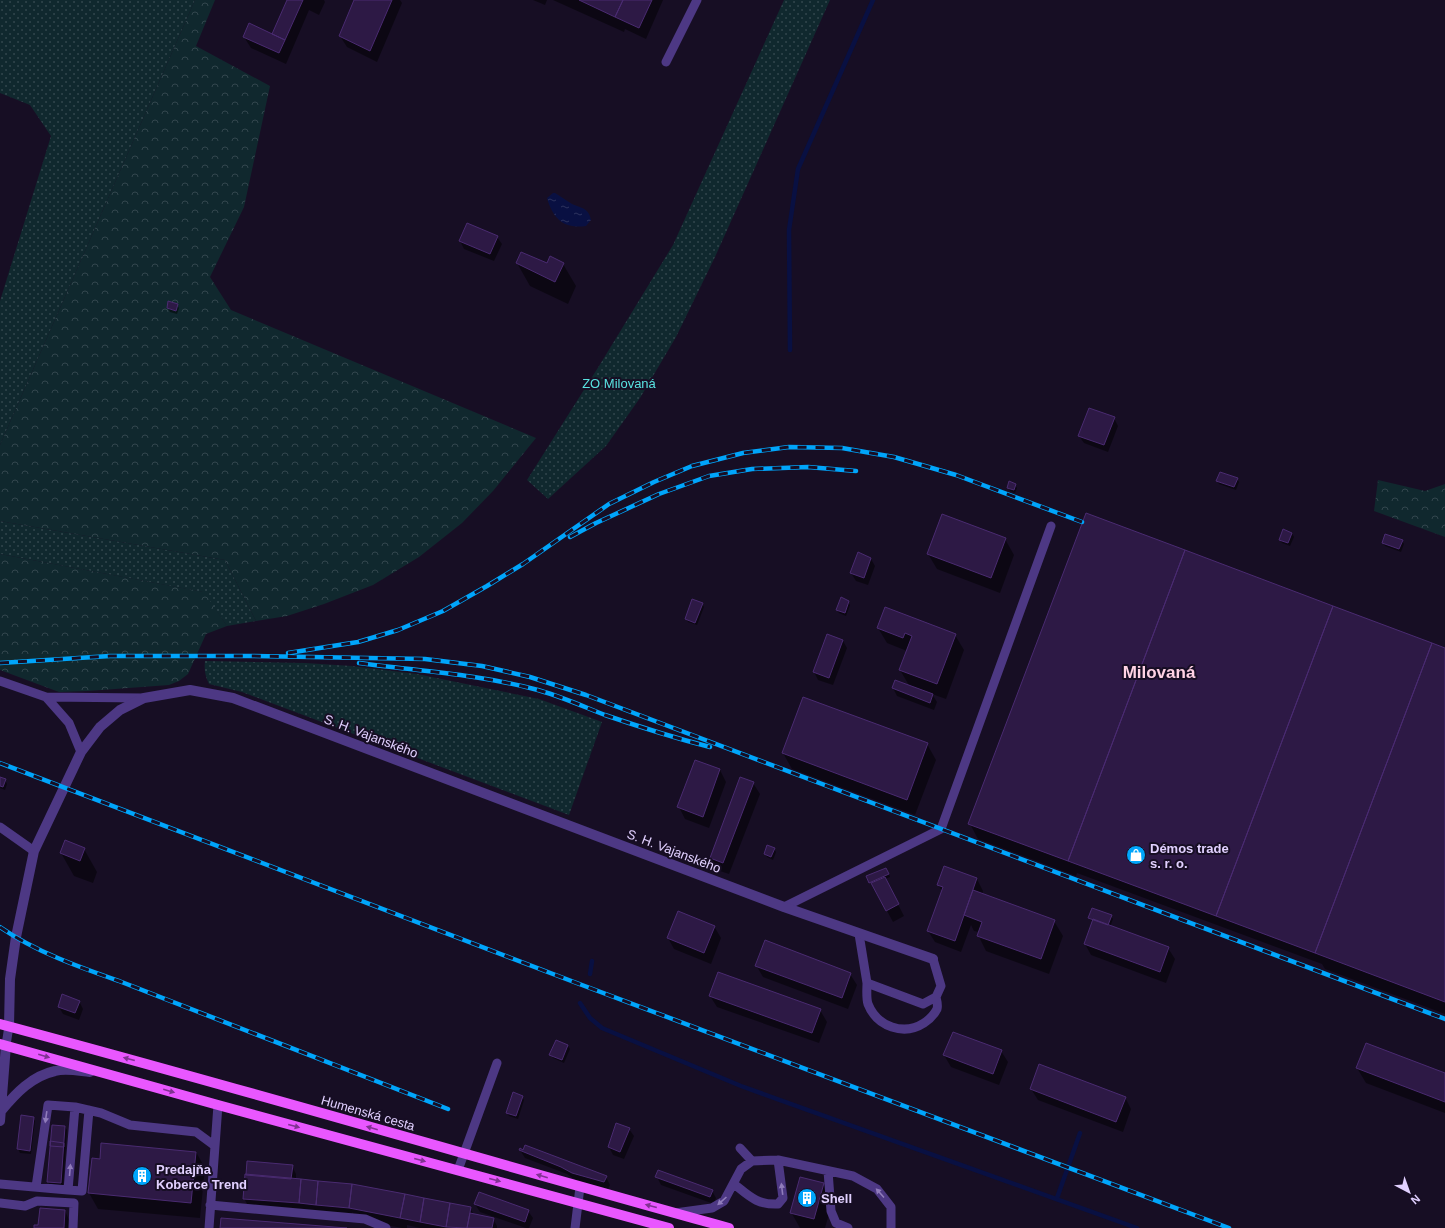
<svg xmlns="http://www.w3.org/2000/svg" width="1445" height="1228" viewBox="0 0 1445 1228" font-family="Helvetica,sans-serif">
  <defs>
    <pattern id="grass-dots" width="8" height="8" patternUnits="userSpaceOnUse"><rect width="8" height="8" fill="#10282e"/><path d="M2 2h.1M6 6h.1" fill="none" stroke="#32464d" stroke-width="1.8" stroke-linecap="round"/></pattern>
    <pattern id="forest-crowns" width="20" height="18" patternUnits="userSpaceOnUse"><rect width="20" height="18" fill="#10282e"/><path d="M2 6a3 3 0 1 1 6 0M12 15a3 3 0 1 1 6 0" fill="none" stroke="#32464d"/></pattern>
    <pattern id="water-ripples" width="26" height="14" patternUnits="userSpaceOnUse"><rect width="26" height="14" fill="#091042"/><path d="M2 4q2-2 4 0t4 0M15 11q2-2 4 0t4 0" fill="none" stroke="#2d325e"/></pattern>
  </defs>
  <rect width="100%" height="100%" fill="#170e24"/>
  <path fill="url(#grass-dots)" d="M 0,0 L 195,0 L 0,445 L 0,301 L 51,136 L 30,105 L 0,93 Z
    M 784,0 L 830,0 L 715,257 L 676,337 L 640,398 L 606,446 L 548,499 L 527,480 L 599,366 L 673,245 Z
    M 0,521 L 225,560 L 256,621 L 227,626 L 203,592 L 0,554 Z
    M 205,661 L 305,663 L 352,666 L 417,674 L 539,699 L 602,722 L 569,815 L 242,692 L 209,684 C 205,676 204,669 205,661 Z"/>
  <path fill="url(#forest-crowns)" d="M 195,0 L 215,0 L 196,46 L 270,86 L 244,207 L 210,277 L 231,310 L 536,438 L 493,491 L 462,523 L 419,557 L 373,585 L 324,604 L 287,616 L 256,621 L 225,560 L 0,521 L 0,445 Z
    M 1378,480 L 1425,491 L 1445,484 L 1445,537 L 1374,511 Z
    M 0,554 L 204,592 L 227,626 L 206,634 L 188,674 L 179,681 L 169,685 L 88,691 L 59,692 L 0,670 Z"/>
  <path fill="url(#water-ripples)" d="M 553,193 L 555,193 C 561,197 566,200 572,204 C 581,208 589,208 591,220 L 586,226 C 564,229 553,219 547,198 Z"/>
  <path fill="#0007" d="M 288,0 L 324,0 L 325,2 L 319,15 L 309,10 L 286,64 L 251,48 L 244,37 L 273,35 Z
    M 355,0 L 400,0 L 402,3 L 377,62 L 347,47 L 340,36 Z
    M 533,0 L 547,0 L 545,5 Z
    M 553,0 L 663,0 L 646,39 L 625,29 L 624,32 Z
    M 497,237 L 502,244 L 494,261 L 464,249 L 460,241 Z
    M 517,263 L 547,265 L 563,264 L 576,286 L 568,304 L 530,286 Z
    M 177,305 L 179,308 L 177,314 L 170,312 L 168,308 Z
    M 1114,418 L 1118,426 L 1108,452 L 1084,443 L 1079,436 Z
    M 1237,479 L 1239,482 L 1236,490 L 1219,484 L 1217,481 Z
    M 1015,485 L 1017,488 L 1015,493 L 1010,491 L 1008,487 Z
    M 1292,533 L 1294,537 L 1290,546 L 1282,543 L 1280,540 Z
    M 1005,539 L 1014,555 L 1000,593 L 937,569 L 928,554 Z
    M 1402,541 L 1404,544 L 1401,552 L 1385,546 L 1383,543 Z
    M 871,559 L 875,566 L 868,585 L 856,581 L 851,573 Z
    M 848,602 L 850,605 L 846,616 L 839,613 L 837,610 Z
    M 702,603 L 704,607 L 697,625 L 688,622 L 686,618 Z
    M 878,628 L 955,635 L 964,650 L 946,699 L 932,694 L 937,702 L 934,710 L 897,696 L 893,688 L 910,687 L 900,670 L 907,651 L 887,643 Z
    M 827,635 L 843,641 L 847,648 L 833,685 L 818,680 L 814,672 Z
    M 1445,649 L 1445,1014 L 1325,969 L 1322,964 L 1077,873 L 1076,876 L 978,839 L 970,824 Z
    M 927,744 L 936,760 L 915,815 L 792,769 L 783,753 Z
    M 720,770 L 726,782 L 709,828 L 685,819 L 679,807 Z
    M 0,778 L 5,780 L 7,784 L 5,790 L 0,788 Z
    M 753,783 L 760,794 L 729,874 L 717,870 L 711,858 Z
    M 65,842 L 84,849 L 97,872 L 93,883 L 74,876 L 61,853 Z
    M 774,849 L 776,852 L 773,860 L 767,857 L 765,854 Z
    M 945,867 L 977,879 L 983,891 L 982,894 L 1054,921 L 1063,936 L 1049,974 L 986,951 L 978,935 L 979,932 L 974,931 L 971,925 L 961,952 L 935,942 L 928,931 L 943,892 L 938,885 Z
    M 888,872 L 890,877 L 885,879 L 904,916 L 893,922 L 873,885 L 872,885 L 870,882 Z
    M 1092,909 L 1111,916 L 1113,919 L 1110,927 L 1168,948 L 1175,959 L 1166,983 L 1091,955 L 1085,944 L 1093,922 L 1089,918 Z
    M 714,926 L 721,938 L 711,964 L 674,949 L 668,938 Z
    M 756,965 L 850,974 L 857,985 L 848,1009 L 763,977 Z
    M 710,996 L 820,1010 L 827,1022 L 819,1043 L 717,1007 Z
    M 79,1001 L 83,1009 L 79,1020 L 63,1014 L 59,1007 Z
    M 556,1041 L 568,1046 L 570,1049 L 564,1063 L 553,1058 L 551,1055 Z
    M 1001,1051 L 1008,1062 L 999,1085 L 951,1067 L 944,1055 Z
    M 1357,1068 L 1445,1074 L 1445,1113 L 1366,1083 Z
    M 1031,1089 L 1125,1097 L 1131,1109 L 1123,1132 L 1038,1100 Z
    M 522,1096 L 524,1100 L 518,1119 L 509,1116 L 507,1113 Z
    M 21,1116 L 33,1118 L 35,1121 L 31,1154 L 20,1153 L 18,1149 Z
    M 617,1124 L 629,1129 L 634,1136 L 624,1159 L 613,1155 L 609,1147 Z
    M 65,1127 L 67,1130 L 63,1186 L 50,1185 L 48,1182 Z
    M 520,1150 L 606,1177 L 610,1185 L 608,1189 L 577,1181 L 567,1174 L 525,1158 Z
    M 196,1152 L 205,1168 L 200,1218 L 98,1209 L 89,1193 L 93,1160 Z
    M 292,1166 L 296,1174 L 296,1180 L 470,1208 L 474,1215 L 493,1219 L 497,1226 L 497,1228 L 420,1228 L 407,1225 L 407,1228 L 402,1228 L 356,1219 L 352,1212 L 352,1215 L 250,1210 L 244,1198 Z
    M 657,1177 L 712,1191 L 716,1198 L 714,1204 L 661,1185 Z
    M 801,1178 L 824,1184 L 833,1200 L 825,1228 L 800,1228 L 791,1212 Z
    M 475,1204 L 528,1211 L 533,1218 L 529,1228 L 526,1228 L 480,1212 Z
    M 65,1211 L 73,1228 L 35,1228 L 39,1226 Z"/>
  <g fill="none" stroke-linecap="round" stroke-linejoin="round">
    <path stroke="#091042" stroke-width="4.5" d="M 790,350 L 789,230 L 798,169 L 873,0
      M 590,974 L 592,961
      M 580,1003 L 590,1018 L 602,1028 L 741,1086 L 1137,1228
      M 1057,1198 L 1080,1133"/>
  </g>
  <path fill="#2d1945" stroke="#4a2b71" d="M 287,0 L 303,0 L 285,40 L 272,34 Z
    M 354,0 L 392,0 L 370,51 L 339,36 Z
    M 579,0 L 623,0 L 615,17 Z
    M 623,0 L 652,0 L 639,28 L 615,17 Z
    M 249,23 L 285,40 L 279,53 L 243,37 Z
    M 467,223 L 498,236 L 490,254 L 459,241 Z
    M 521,252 L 547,263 L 550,256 L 564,263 L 555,282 L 516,263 Z
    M 168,301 L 178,304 L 176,311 L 167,308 Z
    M 1089,408 L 1115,417 L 1104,445 L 1078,436 Z
    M 1220,472 L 1238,478 L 1234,487 L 1216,481 Z
    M 1009,481 L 1016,484 L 1014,490 L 1007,488 Z
    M 1086,513 L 1185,550 L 1068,861 L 968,824 Z
    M 942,514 L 1006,538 L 991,578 L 927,554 Z
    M 1283,529 L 1292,533 L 1288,543 L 1279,540 Z
    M 1385,534 L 1403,540 L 1399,549 L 1382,543 Z
    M 1185,550 L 1333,606 L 1216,916 L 1068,861 Z
    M 858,552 L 871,558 L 864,578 L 850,573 Z
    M 841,597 L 849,601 L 845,613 L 836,610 Z
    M 692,599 L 703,603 L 695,623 L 685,619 Z
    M 1333,606 L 1432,643 L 1315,953 L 1216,916 Z
    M 885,607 L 956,634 L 937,684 L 899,670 L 912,636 L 905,633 L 903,638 L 877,628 Z
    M 827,634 L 843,640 L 829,678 L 813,672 Z
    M 1432,643 L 1445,648 L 1445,1002 L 1315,953 Z
    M 895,680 L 933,694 L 930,703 L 892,688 Z
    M 803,697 L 928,743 L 907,800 L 782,753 Z
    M 695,760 L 720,769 L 703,817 L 677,807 Z
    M 0,777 L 6,779 L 3,787 L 0,786 Z
    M 740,777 L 754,782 L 723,863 L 710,858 Z
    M 65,840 L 85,848 L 80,861 L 60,853 Z
    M 767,845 L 775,848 L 771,857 L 764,854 Z
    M 944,866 L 977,878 L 955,941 L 927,931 L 943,887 L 937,885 Z
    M 886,868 L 889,874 L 869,883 L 866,876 Z
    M 885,877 L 899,904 L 886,911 L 871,883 Z
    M 973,890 L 1055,920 L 1041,959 L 977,936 L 982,922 L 964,915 Z
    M 1092,908 L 1112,915 L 1108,925 L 1088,918 Z
    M 678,911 L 715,926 L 704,953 L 667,938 Z
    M 1093,919 L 1169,947 L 1160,972 L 1084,944 Z
    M 765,940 L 851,973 L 842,998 L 755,966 Z
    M 718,972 L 821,1009 L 812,1033 L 709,996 Z
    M 62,994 L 80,1001 L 75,1013 L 58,1007 Z
    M 953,1032 L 1002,1050 L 993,1074 L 943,1055 Z
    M 556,1040 L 568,1045 L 562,1060 L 549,1055 Z
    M 1366,1043 L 1445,1073 L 1445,1102 L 1356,1068 Z
    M 1039,1064 L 1126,1097 L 1116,1122 L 1030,1089 Z
    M 513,1092 L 523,1096 L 516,1116 L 506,1113 Z
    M 21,1115 L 34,1117 L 30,1151 L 17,1149 Z
    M 616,1123 L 630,1128 L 620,1152 L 608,1147 Z
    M 52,1125 L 65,1126 L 61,1183 L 47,1182 Z
    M 50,1141 L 64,1143 L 64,1147 L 50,1146 Z
    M 101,1143 L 196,1152 L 191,1203 L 88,1193 L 92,1158 L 100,1159 Z
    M 525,1145 L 607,1176 L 604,1182 L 572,1173 L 561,1167 L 519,1150 L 520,1148 L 523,1150 Z
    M 247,1161 L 293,1165 L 291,1179 L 246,1175 Z
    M 658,1170 L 713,1190 L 710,1197 L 655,1177 Z
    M 245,1174 L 301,1179 L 299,1203 L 243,1199 Z
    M 800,1177 L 824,1183 L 814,1219 L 790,1213 Z
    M 301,1179 L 318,1181 L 316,1205 L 299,1203 Z
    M 318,1181 L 352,1184 L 349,1208 L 316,1205 Z
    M 352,1184 L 405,1194 L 400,1218 L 349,1208 Z
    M 479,1192 L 529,1210 L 525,1222 L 474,1204 Z
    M 405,1194 L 424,1198 L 420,1222 L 400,1218 Z
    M 424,1198 L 450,1203 L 446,1227 L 420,1222 Z
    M 450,1203 L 471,1207 L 467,1228 L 446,1227 Z
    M 40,1208 L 65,1210 L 64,1228 L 34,1228 L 34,1225 L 38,1225 Z
    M 470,1213 L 494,1218 L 492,1228 L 467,1228 Z
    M 221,1218 L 347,1228 L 220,1228 Z"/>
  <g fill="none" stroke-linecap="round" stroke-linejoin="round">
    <path stroke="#4d3884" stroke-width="9" d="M 666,62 L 697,0
      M 0,681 L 46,697 L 144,698
      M 46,697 L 69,723 L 81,752
      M 0,827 L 34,851
      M 784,907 L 941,829 L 1051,526
      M 859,934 L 867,983 L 923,1004 L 936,997 L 941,986 L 933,959
      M 867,983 C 867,989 866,998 868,1004 C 877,1027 904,1036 924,1023 C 930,1019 934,1015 937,1009 C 938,1006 937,1001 936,997
      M 6,1045 L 9,1026
      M 740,1148 L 752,1161
      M 458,1170 L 497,1063
      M 828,1171 L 831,1211 L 836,1223 L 848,1228
      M 0,1184 L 68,1190 L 75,1107
      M 734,1184 C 749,1196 757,1205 778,1204 L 783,1198 L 778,1160
      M 36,1187 L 48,1105 L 75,1107 L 101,1113 L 130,1125 L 196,1132 L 215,1146
      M 68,1190 L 82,1191 L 89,1110
      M 0,1203 L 25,1206 L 37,1201 L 74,1203 L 73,1228
      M 210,1205 L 365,1219 L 386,1228
      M 675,1213 L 712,1208 L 724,1201 L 741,1169 L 752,1161 L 778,1160 L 853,1176 L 877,1189 L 891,1207 L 891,1228
      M 209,1228 L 218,1105
      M 575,1228 L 580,1187"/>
    <path stroke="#4d3884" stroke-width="10" d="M 9,1026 L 10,979 L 16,937 L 34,851 L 81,752 L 100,727 L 120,710 L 144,698 L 190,690 L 233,698 L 784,907 L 933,959
      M 1,1111 C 16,1093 32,1076 55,1071 C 66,1068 79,1071 90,1072
      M 0,1121 L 6,1045"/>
    <path stroke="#e957ff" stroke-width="10" d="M 0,1024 C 244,1089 486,1161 729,1228
      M 0,1044 L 218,1105 L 669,1228"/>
    <g stroke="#00a5fb" stroke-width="4.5">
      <path id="rail" d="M 570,537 L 596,523 L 659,494 L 709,476 L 752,469 L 808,467 L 856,471
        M 288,653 L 358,642 L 398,630 L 443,611 L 487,586 L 523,564 L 609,504 L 654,482 L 692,466 L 743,453 L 789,447 L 842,448 L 894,457 L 956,475 L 1082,522
        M 0,663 L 110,656 L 252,656 L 425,659 L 482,666 L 530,677 L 586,695 L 1445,1019
        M 359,663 C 418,671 476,674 534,689 C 558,695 582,706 605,715 C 640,727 675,738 710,747
        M 0,763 L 574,982 L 1229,1228
        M 0,927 C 36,952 79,967 119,981 L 448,1109"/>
    </g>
    <use href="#rail" stroke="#170e24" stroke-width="3" stroke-dasharray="9" stroke-linecap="butt"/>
  </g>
  <defs><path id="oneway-solid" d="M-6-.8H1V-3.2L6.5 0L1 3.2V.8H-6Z"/></defs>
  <g fill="#803292">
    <use href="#oneway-solid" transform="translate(44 1056) rotate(16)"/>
    <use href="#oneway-solid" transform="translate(129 1059) rotate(-165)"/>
    <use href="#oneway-solid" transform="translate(169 1091) rotate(16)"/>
    <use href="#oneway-solid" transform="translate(294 1126) rotate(15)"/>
    <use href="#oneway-solid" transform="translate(372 1128) rotate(-164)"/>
    <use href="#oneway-solid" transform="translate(420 1160) rotate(15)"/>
    <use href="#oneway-solid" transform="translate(542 1176) rotate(-164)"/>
    <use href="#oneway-solid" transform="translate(495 1180) rotate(15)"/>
    <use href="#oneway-solid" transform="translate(651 1206) rotate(-165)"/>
  </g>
  <g fill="#907cbb">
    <use href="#oneway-solid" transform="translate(46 1117) rotate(98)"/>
    <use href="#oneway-solid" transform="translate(70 1170) rotate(-85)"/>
    <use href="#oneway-solid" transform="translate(782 1189) rotate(-97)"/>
    <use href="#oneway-solid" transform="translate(880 1193) rotate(-132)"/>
    <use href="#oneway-solid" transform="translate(722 1201) rotate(138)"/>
  </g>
  <defs>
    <g id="shop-disc" transform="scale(1)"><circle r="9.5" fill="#00a5fb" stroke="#170e24"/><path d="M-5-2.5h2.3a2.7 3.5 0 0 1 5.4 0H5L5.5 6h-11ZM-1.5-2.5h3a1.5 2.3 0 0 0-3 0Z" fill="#fff"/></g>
    <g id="building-disc" transform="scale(1)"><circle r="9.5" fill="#00a5fb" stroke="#170e24"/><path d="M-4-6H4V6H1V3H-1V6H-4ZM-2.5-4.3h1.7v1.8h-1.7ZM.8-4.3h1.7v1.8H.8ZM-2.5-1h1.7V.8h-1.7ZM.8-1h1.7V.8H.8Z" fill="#fff"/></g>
  </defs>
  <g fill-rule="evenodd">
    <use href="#shop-disc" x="1136" y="855"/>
    <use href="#building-disc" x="142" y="1176"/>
    <use href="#building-disc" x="807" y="1198"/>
  </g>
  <g text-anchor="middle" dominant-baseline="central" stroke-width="4" stroke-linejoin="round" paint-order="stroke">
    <g font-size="13" fill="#59e2e1" stroke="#170e24">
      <text x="619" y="383">ZO Milovaná</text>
    </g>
    <g font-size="13" fill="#e1d0ff" stroke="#170e24">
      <text transform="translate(371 736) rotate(21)">S. H. Vajanského</text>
      <text transform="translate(674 851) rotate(21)">S. H. Vajanského</text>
      <text transform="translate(368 1113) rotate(16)">Humenská cesta</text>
    </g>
    <g font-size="13" font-weight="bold" fill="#e1d0ff" stroke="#170e24" text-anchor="start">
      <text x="1150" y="848">Démos trade<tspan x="1150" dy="15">s. r. o.</tspan></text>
      <text x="156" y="1169">Predajňa<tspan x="156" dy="15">Koberce Trend</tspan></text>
      <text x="821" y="1198">Shell</text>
    </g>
    <g font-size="17" font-weight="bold" fill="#ffd2e4" stroke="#170e24">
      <text x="1159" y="672">Milovaná</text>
    </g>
  </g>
  <g transform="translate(1409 1192) rotate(139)" stroke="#170e24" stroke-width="3" paint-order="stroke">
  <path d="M0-3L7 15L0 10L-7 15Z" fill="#e1d0ff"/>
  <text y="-6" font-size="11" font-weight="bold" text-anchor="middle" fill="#e1d0ff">N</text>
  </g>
</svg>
